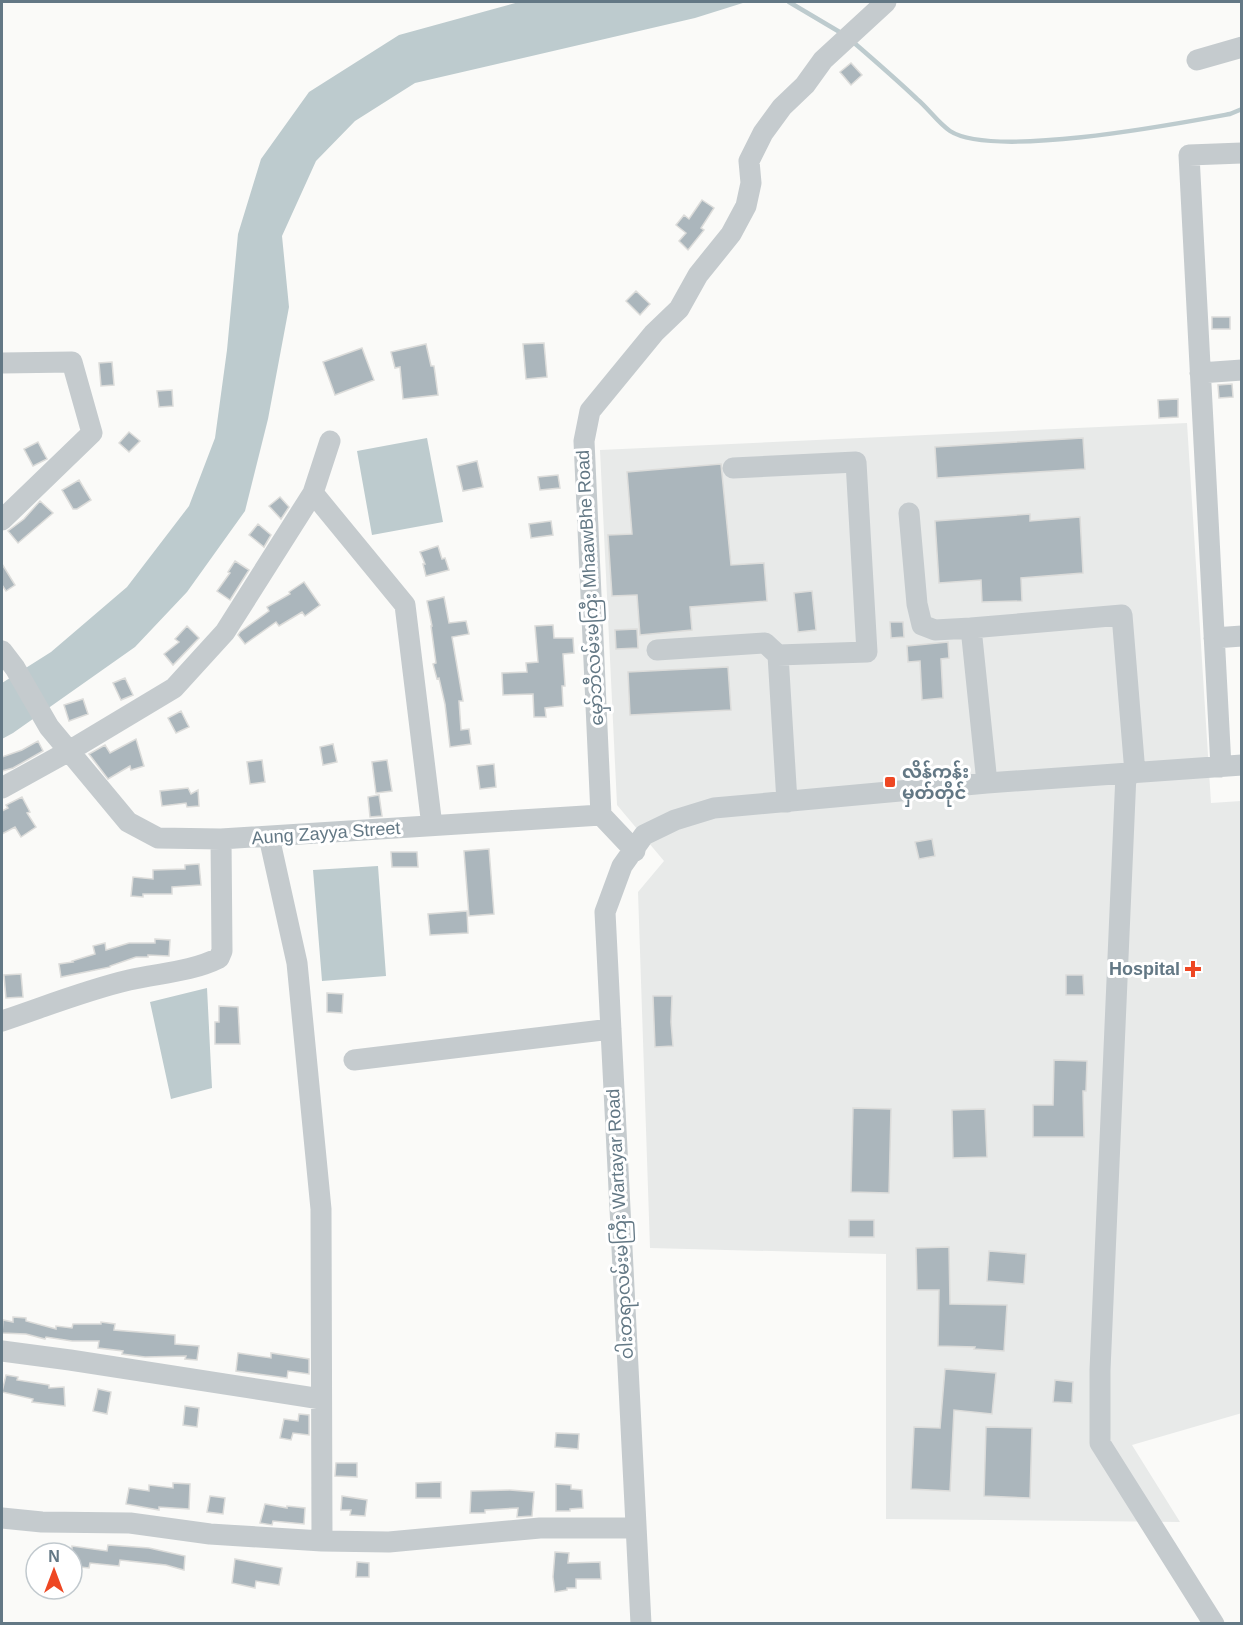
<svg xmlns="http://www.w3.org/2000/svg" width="1243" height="1625" viewBox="0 0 1243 1625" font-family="Helvetica,'Noto Sans Myanmar',sans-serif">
  <rect width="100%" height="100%" fill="#fafaf8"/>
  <path fill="#e8eae9" d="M 1187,423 L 1211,803 L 1241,801 L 1242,1413 L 1132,1445 L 1180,1522 L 886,1519 L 886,1254 L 650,1248 L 638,892 L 664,861 L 617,805 L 600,450 Z"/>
  <path fill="#bdcbce" d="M 519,2 L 746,2 L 695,18 L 415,83 L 355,121 L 316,161 L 282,236 L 289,307 L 268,419 L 245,511 L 187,592 L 135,647 L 13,733 L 2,739 L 2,683 L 51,652 L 127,587 L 189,506 L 215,438 L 227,350 L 238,234 L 261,159 L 309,92 L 399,35 Z
    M 427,438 L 443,522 L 372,535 L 357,451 Z
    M 378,866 L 386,976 L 322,981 L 313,870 Z
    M 207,988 L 212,1088 L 171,1099 L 150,1002 Z"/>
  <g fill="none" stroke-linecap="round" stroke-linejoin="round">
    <path stroke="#bdcbce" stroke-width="4.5" d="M 789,2 L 843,34
      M 852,41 C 874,60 896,79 917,99 C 928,108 938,123 950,131 C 993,159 1176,124 1230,114 L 1242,109"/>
  </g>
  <path fill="#abb6bc" stroke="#dcdcda" stroke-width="1.5" d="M 851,63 L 862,75 L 851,85 L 840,72 Z
    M 702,200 L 714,208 L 701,228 L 704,230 L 688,250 L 679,241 L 686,233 L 676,225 L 684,215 L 689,219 Z
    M 636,291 L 650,304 L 640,315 L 626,301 Z
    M 1212,317 L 1230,317 L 1230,329 L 1212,329 Z
    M 544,343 L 547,377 L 526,379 L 523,344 Z
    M 426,344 L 431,366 L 434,366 L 438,395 L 403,399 L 400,367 L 395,368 L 391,352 Z
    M 362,348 L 374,380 L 335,395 L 323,362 Z
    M 112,362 L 114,385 L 101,386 L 99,363 Z
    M 1232,384 L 1233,397 L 1219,398 L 1218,385 Z
    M 172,390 L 173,406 L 159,407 L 157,391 Z
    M 1178,399 L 1178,417 L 1159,418 L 1158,400 Z
    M 129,432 L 140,441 L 129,452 L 119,443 Z
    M 1083,438 L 1085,469 L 937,478 L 935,447 Z
    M 38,442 L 47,459 L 33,466 L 24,449 Z
    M 477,461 L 483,487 L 463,491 L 457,466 Z
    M 721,464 L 731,565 L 764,563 L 767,601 L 690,607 L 692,630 L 640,635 L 637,595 L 612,596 L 608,535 L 632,534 L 627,472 Z
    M 558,475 L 560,488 L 540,490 L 538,477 Z
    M 79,480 L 91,500 L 77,509 L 73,509 L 62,490 Z
    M 280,497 L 289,507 L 281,519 L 269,506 Z
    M 40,501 L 53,513 L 18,543 L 8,531 L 24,519 Z
    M 1030,514 L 1030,521 L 1080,517 L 1083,573 L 1021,578 L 1022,601 L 982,602 L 981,580 L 939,583 L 935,521 Z
    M 551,521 L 553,535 L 531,538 L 529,524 Z
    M 258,524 L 271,535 L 264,547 L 249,535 Z
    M 438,546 L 442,559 L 445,558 L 449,570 L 426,576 L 423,564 L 425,564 L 420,552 Z
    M 235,561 L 249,570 L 230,600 L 217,591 L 230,573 L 228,572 Z
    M 2,564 L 15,585 L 6,591 L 2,585 Z
    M 304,582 L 320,605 L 305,616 L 302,612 L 279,626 L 276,622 L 245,644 L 238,635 L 240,632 L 269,611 L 267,607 L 290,594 L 289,592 Z
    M 812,591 L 816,630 L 798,632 L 794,593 Z
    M 444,597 L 449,623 L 466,621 L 469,634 L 452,637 L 463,701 L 459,701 L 461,730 L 469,729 L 471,744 L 450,747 L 445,704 L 439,678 L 437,679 L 433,664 L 436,663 L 431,626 L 432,626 L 427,601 Z
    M 890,622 L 903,622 L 904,637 L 891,638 Z
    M 553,625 L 554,638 L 573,638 L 574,653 L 563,654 L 565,686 L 562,686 L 563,706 L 545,708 L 546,717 L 534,717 L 533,694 L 503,695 L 502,673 L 527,672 L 526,663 L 538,662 L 535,626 Z
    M 187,626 L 199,638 L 173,665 L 164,654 L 179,642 L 175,639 Z
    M 637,629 L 638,648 L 616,649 L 615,630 Z
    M 948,642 L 949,658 L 941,659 L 943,698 L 922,700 L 920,661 L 908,662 L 907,646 Z
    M 728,667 L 731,710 L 630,715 L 628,672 Z
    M 125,678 L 133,695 L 121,700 L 113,683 Z
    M 83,699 L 88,714 L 69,721 L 64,705 Z
    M 181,711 L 189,727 L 176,733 L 168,718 Z
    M 136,739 L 144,766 L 131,770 L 130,766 L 108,779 L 89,754 L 105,745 L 110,753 Z
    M 38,741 L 43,751 L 13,768 L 2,771 L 2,757 L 22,750 Z
    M 333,744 L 337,762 L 323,765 L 320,747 Z
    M 262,760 L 265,782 L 250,784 L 247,762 Z
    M 387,760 L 392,791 L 376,793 L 372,762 Z
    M 494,764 L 496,787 L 480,789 L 477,766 Z
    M 188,788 L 191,794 L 198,790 L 199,806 L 187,807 L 186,803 L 162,806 L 160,791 Z
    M 379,795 L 382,816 L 370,817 L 368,797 Z
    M 22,797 L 30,812 L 27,813 L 36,827 L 21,837 L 15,827 L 2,834 L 2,811 L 8,808 L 6,805 Z
    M 932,839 L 935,856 L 919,859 L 915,842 Z
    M 489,849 L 494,914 L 469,916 L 464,851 Z
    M 391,852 L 417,852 L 418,867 L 392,867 Z
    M 199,864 L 201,885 L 172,887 L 172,894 L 143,894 L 143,897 L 131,896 L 133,877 L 153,879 L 153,870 L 185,869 L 185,865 Z
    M 467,911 L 468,933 L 430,935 L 428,914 Z
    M 155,939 L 170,940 L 169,956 L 148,955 L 148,957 L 136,957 L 110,966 L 110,967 L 61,977 L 59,964 L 73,962 L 72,961 L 95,954 L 93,946 L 105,943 L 106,950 L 129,943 L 155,943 Z
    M 21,974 L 23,997 L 6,998 L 4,975 Z
    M 1066,975 L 1083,975 L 1084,995 L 1066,995 Z
    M 327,993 L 343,994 L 342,1013 L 327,1012 Z
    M 653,996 L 672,996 L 671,1022 L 673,1046 L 655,1047 Z
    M 219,1006 L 238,1007 L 240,1044 L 215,1044 L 215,1022 L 219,1022 Z
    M 1054,1060 L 1087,1061 L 1086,1091 L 1083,1091 L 1084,1137 L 1033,1137 L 1033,1105 L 1053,1105 Z
    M 853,1108 L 891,1109 L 889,1193 L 851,1192 Z
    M 985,1109 L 987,1157 L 953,1158 L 952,1110 Z
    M 849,1220 L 874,1220 L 874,1237 L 849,1237 Z
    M 949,1247 L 950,1304 L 1007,1305 L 1004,1351 L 974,1349 L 975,1347 L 938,1346 L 939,1290 L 917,1290 L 916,1248 Z
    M 989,1251 L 1026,1254 L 1024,1284 L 987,1281 Z
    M 13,1317 L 26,1318 L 26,1321 L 56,1329 L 56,1326 L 72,1328 L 73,1324 L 101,1324 L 101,1322 L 115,1324 L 114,1330 L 175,1335 L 175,1344 L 199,1346 L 197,1360 L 185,1359 L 186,1356 L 145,1357 L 122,1354 L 123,1351 L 98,1348 L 99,1341 L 72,1341 L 46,1337 L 45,1339 L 26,1334 L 2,1333 L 3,1320 L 13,1322 Z
    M 238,1353 L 271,1358 L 271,1353 L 309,1359 L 309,1374 L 288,1371 L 287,1378 L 236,1371 Z
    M 945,1369 L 996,1373 L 992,1414 L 954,1410 L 950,1491 L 911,1489 L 914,1427 L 940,1428 Z
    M 6,1375 L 18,1377 L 17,1380 L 49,1385 L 49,1388 L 64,1387 L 65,1406 L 32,1402 L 33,1399 L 2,1392 Z
    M 1055,1380 L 1073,1382 L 1072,1403 L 1053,1402 Z
    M 98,1389 L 111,1392 L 107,1414 L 93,1411 Z
    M 185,1406 L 199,1408 L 197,1427 L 183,1425 Z
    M 299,1414 L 309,1415 L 309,1435 L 293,1433 L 291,1440 L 280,1438 L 284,1419 L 298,1421 Z
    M 986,1427 L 1032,1428 L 1030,1498 L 984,1496 Z
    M 556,1433 L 579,1434 L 578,1449 L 555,1447 Z
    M 336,1463 L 357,1463 L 357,1477 L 335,1476 Z
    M 441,1482 L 441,1498 L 416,1498 L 416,1483 Z
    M 173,1483 L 190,1484 L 189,1509 L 159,1507 L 159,1510 L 126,1504 L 129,1488 L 149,1491 L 149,1485 L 173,1488 Z
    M 556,1484 L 571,1485 L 571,1489 L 582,1490 L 583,1508 L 570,1509 L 570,1511 L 556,1511 Z
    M 510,1490 L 534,1492 L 532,1516 L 517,1517 L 518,1508 L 485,1510 L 485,1513 L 470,1513 L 471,1491 Z
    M 210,1496 L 225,1498 L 223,1514 L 207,1512 Z
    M 342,1496 L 367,1500 L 365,1516 L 350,1515 L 351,1510 L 341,1510 Z
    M 265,1504 L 287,1508 L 287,1506 L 305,1508 L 304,1524 L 273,1521 L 272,1525 L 260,1523 Z
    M 108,1545 L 149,1548 L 185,1556 L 184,1570 L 166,1565 L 120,1560 L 119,1566 L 90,1563 L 89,1568 L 72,1566 L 72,1546 L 107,1551 Z
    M 555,1552 L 569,1553 L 568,1563 L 600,1562 L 601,1579 L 576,1579 L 576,1588 L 567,1588 L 567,1590 L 555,1592 L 553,1577 Z
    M 235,1559 L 282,1568 L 279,1585 L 256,1581 L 255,1588 L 232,1583 Z
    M 357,1562 L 369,1563 L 369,1577 L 356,1577 Z"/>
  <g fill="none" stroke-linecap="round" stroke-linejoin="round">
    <path stroke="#c5cbce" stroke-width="21" d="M 1197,60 L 1242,47
      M 2,363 L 72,362 L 92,433 L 2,520
      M 1200,373 L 1242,370
      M 313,493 L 405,605 L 432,826
      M 909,513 L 917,604 L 922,625 L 935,630 L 971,628
      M 1214,638 L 1242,636
      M 657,650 L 765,643 L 778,655 L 867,652 L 856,462 L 733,468
      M 2,651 L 15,668 L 49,727 L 128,822 L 158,838 L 221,839 L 601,815 L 635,851
      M 778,655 L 787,802
      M 1221,767 L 1189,155 L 1242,153
      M 1126,774 L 1100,1370 L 1100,1443 L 1214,1624
      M 987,783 L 971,628 L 1122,615 L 1135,773
      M 2,788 L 69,751 L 174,688 L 225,632 L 313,493 L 330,441
      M 601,815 L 584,441 L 590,411 L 654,333 L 679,309 L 698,275 L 731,234 L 746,206 L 751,183 L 749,161 L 763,133 L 782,107 L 805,85 L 823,60 L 886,2
      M 269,837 L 297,963 L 321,1209 L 322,1541
      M 2,1021 C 44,1007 86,990 129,980 C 159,973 191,972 219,958 L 222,951 L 221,839
      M 354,1060 L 611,1029
      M 2,1351 L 70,1360 L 321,1399
      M 2,1518 L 42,1522 L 130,1523 L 210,1534 L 322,1541 L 389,1542 L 540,1528 L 635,1528
      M 641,1624 L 605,912 L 622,866 L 644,835 L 675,820 L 714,808 L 987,783 L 1242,765"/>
  </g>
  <g fill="#ee4723" stroke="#fff" stroke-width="2">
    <rect x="884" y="776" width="12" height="12" rx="3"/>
    <path d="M1190 960h6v6h6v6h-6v6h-6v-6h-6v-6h6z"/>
  </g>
  <g text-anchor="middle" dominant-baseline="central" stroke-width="6" stroke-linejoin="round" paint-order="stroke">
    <g font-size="18" fill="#637885" stroke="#fff">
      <text transform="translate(590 588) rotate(-93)">မှော်ဘီလမ်းမကြီး MhaawBhe Road</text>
      <text transform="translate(326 833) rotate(-4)">Aung Zayya Street</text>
      <text transform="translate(620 1224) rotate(-93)">ဝါးတရာလမ်းမကြီး Wartayar Road</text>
    </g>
    <g font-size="18" font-weight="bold" fill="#637885" stroke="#fff" text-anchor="start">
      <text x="902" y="772">လိန်ကုန်း<tspan x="902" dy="21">မှတ်တိုင်</tspan></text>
      <text x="1180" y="969" text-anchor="end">Hospital</text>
    </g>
  </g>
  <rect width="1243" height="1625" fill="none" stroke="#637885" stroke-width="6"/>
  <g transform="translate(54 1571)"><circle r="28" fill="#ffffff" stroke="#c1c9ce" stroke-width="1.5"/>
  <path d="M0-4.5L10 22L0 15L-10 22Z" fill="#ee4723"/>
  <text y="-9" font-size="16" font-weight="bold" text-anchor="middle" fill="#637885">N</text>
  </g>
</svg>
